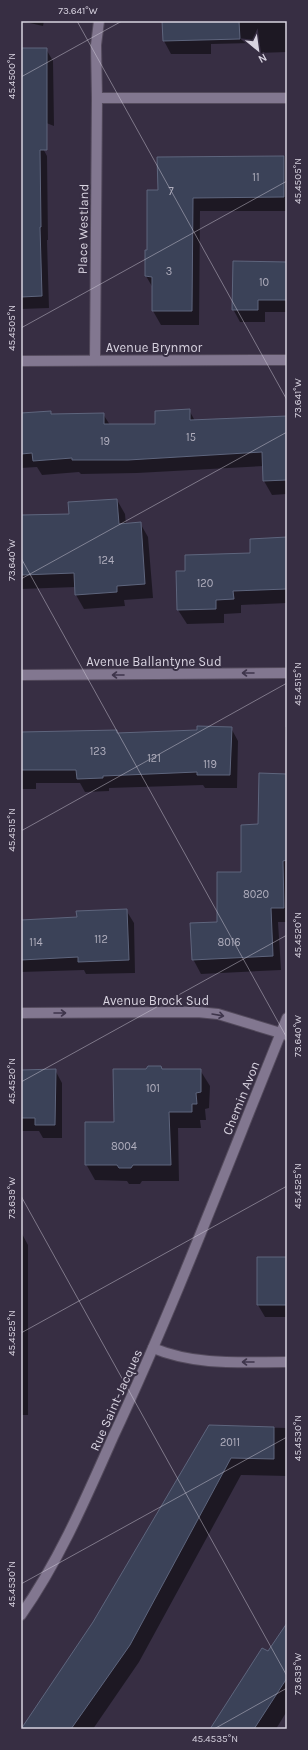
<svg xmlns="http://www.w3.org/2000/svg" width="308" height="1750" viewBox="0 0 308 1750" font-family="Karla,sans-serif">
  <rect width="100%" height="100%" fill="#372e43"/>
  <path fill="#0007" d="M 21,21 L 44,21 L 43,26 Z
    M 163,21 L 287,21 L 287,52 L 258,53 L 252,43 L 211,44 L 211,54 L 171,54 L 164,41 Z
    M 21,49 L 46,49 L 53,61 L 54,126 L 21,113 Z
    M 21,137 L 40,143 L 47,156 L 48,240 L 47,240 L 49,308 L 21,309 Z
    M 287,156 L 287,211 L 200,211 L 199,325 L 161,325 L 153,311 L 153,288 L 146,276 L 146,251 L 148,251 L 159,191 L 158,158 Z
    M 287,263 L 287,312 L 265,312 L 265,322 L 240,322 L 233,309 Z
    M 189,410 L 195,421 L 287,417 L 287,494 L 272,495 L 264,481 L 264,466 L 137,473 L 81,474 L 79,472 L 42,475 L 37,467 L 21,468 L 21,414 L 50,412 L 52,415 L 103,414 L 110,425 L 156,425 Z
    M 117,500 L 125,514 L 126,525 L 140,523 L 148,537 L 153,598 L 124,600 L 125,606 L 84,609 L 76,595 L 76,587 L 21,589 L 21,551 L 70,515 Z
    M 287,538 L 287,603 L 241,605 L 241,613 L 224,614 L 224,623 L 187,624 L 178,610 L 186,572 L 251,554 Z
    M 285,727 L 287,727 L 287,922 L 278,922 L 281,970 L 201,974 L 193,959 L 218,923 L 242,873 L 259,825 L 287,775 Z
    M 231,728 L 238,741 L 237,788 L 205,788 L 203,785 L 109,788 L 109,791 L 85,792 L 80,783 L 36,783 L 36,789 L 21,789 L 21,733 L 117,731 L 119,734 Z
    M 126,910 L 134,923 L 135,973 L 86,974 L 84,970 L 21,972 L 21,921 L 78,918 Z
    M 55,1070 L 62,1083 L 62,1138 L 43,1138 L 39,1131 L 21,1131 L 21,1071 Z
    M 162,1070 L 200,1070 L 210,1086 L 209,1108 L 205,1109 L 206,1120 L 200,1120 L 201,1128 L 178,1128 L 179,1181 L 142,1181 L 140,1184 L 129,1184 L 127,1181 L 95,1180 L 86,1164 L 115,1123 Z
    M 21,1232 L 28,1245 L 28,1415 L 21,1415 Z
    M 287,1258 L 287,1317 L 265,1317 L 258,1305 Z
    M 209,1426 L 287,1428 L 287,1476 L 241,1475 L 139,1662 L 93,1729 L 22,1729 L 94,1622 Z
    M 287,1624 L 287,1711 L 276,1729 L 211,1729 L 269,1653 Z"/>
  <path fill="#3b4258" stroke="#5e657d" d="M 162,21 L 239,21 L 240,39 L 163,41 Z
    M 21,48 L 47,48 L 47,150 L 40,150 L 41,227 L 40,227 L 42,296 L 21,297 Z
    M 284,156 L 284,197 L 193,198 L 192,311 L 152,311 L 152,277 L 145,276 L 145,250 L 147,250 L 147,190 L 158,190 L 157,157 Z
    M 233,261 L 287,262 L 287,300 L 258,300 L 258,310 L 232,310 Z
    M 190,409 L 190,420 L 287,416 L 287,480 L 263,481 L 262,452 L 128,460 L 72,460 L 72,458 L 33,461 L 32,453 L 21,454 L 21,413 L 51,411 L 51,414 L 104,413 L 104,424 L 155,424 L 155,411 Z
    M 117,499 L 119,524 L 141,522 L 145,584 L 117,586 L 117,592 L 75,595 L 74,573 L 22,575 L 21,515 L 69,514 L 68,502 Z
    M 287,537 L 287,589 L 233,591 L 234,599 L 216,600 L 216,609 L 177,610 L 176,571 L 185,571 L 185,555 L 250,553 L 250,539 Z
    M 197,726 L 232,727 L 230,775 L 197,775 L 197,772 L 103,776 L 103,778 L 77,779 L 76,770 L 21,770 L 21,732 L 117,730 L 117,733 L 197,730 Z
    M 259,773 L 287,774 L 287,860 L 283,861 L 284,908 L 271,908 L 273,956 L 192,960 L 190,923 L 217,922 L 217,872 L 241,872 L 241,825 L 258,824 Z
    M 127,909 L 129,960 L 78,962 L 78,957 L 21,960 L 21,920 L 77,917 L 76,911 Z
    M 148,1066 L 161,1066 L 162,1069 L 201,1069 L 201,1092 L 196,1093 L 197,1104 L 192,1104 L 192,1112 L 169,1112 L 171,1165 L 133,1165 L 131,1168 L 119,1168 L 117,1165 L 85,1165 L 85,1122 L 114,1122 L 113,1069 L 146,1069 Z
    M 56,1069 L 55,1125 L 35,1125 L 35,1118 L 21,1118 L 21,1070 Z
    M 257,1257 L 287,1257 L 287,1305 L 257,1305 Z
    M 209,1425 L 274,1427 L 274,1459 L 231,1458 L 130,1645 L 71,1729 L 21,1729 L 93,1622 Z
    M 287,1623 L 287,1678 L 254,1729 L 210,1729 L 262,1648 L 268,1651 Z"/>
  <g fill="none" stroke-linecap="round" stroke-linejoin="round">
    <g stroke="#534a5c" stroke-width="12">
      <path id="street" d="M 97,98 L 287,98
        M 95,360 L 97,98 L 96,45 L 99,21
        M 21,361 L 287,360
        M 21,675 L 287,673
        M 21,1013 L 197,1012 L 218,1014 L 287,1035
        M 153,1348 C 196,1366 242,1362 287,1362"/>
    </g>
    <g stroke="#534a5c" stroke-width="12">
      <path id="secondary" d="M 21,1615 C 59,1561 86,1498 113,1437 C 177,1300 230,1158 287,1018"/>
    </g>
    <use href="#street" stroke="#827790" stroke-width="10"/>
    <use href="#secondary" stroke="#827790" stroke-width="10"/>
  </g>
  <defs><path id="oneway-shaft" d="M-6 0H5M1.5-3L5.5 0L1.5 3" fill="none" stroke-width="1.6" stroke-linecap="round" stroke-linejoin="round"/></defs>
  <g stroke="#3e354b">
    <use href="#oneway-shaft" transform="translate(248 673) rotate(180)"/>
    <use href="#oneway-shaft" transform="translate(118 675) rotate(180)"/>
    <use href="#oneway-shaft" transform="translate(60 1013)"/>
    <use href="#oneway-shaft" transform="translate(218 1015) rotate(10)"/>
    <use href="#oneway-shaft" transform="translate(248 1362) rotate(180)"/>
  </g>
  <path fill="none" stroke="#d8d3e0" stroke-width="1" stroke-opacity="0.45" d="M 77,21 L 287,400M 21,77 L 122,21M 21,328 L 287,181M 21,558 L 287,1038M 21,579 L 287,432M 21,831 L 287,683M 21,1082 L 287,935M 21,1196 L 287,1676M 21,1333 L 287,1186M 21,1584 L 287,1437M 214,1729 L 287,1688"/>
  <g text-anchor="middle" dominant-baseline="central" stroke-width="4" stroke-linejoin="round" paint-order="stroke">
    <g font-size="11" fill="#b1afbe">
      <text x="256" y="177">11</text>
      <text x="171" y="191">7</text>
      <text x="169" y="271">3</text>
      <text x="264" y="282">10</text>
      <text x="191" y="437">15</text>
      <text x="105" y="441">19</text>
      <text x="106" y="560">124</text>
      <text x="205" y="583">120</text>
      <text x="98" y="751">123</text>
      <text x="154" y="758">121</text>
      <text x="210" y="764">119</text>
      <text x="256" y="894">8020</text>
      <text x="101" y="939">112</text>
      <text x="36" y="942">114</text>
      <text x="229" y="942">8016</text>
      <text x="153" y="1088">101</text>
      <text x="124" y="1146">8004</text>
      <text x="230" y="1442">2011</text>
    </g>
    <g font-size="13" fill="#d8d3e0" stroke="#372e43">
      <text transform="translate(83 229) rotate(-89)">Place Westland</text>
      <text x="154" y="347">Avenue Brynmor</text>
      <text x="154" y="661">Avenue Ballantyne Sud</text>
      <text x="156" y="1000">Avenue Brock Sud</text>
      <text transform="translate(241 1098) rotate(-68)">Chemin Avon</text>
      <text transform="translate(116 1400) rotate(-66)">Rue Saint-Jacques</text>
    </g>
  </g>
  <rect width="308" height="1750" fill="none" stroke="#372e43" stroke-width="44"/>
  <g transform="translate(258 50) rotate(151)" stroke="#372e43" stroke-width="3" paint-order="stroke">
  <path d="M0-3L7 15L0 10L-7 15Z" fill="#d8d3e0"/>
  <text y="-6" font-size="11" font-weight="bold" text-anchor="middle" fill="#d8d3e0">N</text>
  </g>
  <rect x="22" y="22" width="264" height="1706" fill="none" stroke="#d8d3e0" stroke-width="1.5"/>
  <g font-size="10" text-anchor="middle" fill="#d8d3e0">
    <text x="78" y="14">73.641°W</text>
    <text transform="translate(11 76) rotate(-90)" y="4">45.4500°N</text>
    <text transform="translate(297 181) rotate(-90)" y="4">45.4505°N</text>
    <text transform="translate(11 328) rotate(-90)" y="4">45.4505°N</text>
    <text transform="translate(297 398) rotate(-90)" y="4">73.641°W</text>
    <text transform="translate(11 560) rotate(-90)" y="4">73.640°W</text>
    <text transform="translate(297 684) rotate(-90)" y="4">45.4515°N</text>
    <text transform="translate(11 830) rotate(-90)" y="4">45.4515°N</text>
    <text transform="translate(297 935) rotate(-90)" y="4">45.4520°N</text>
    <text transform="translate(297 1036) rotate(-90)" y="4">73.640°W</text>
    <text transform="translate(11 1081) rotate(-90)" y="4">45.4520°N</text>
    <text transform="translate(297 1186) rotate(-90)" y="4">45.4525°N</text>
    <text transform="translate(11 1198) rotate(-90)" y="4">73.639°W</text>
    <text transform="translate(11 1333) rotate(-90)" y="4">45.4525°N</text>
    <text transform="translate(297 1438) rotate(-90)" y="4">45.4530°N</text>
    <text transform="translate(11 1584) rotate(-90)" y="4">45.4530°N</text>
    <text transform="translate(297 1674) rotate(-90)" y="4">73.639°W</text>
    <text x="215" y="1742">45.4535°N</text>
  </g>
</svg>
